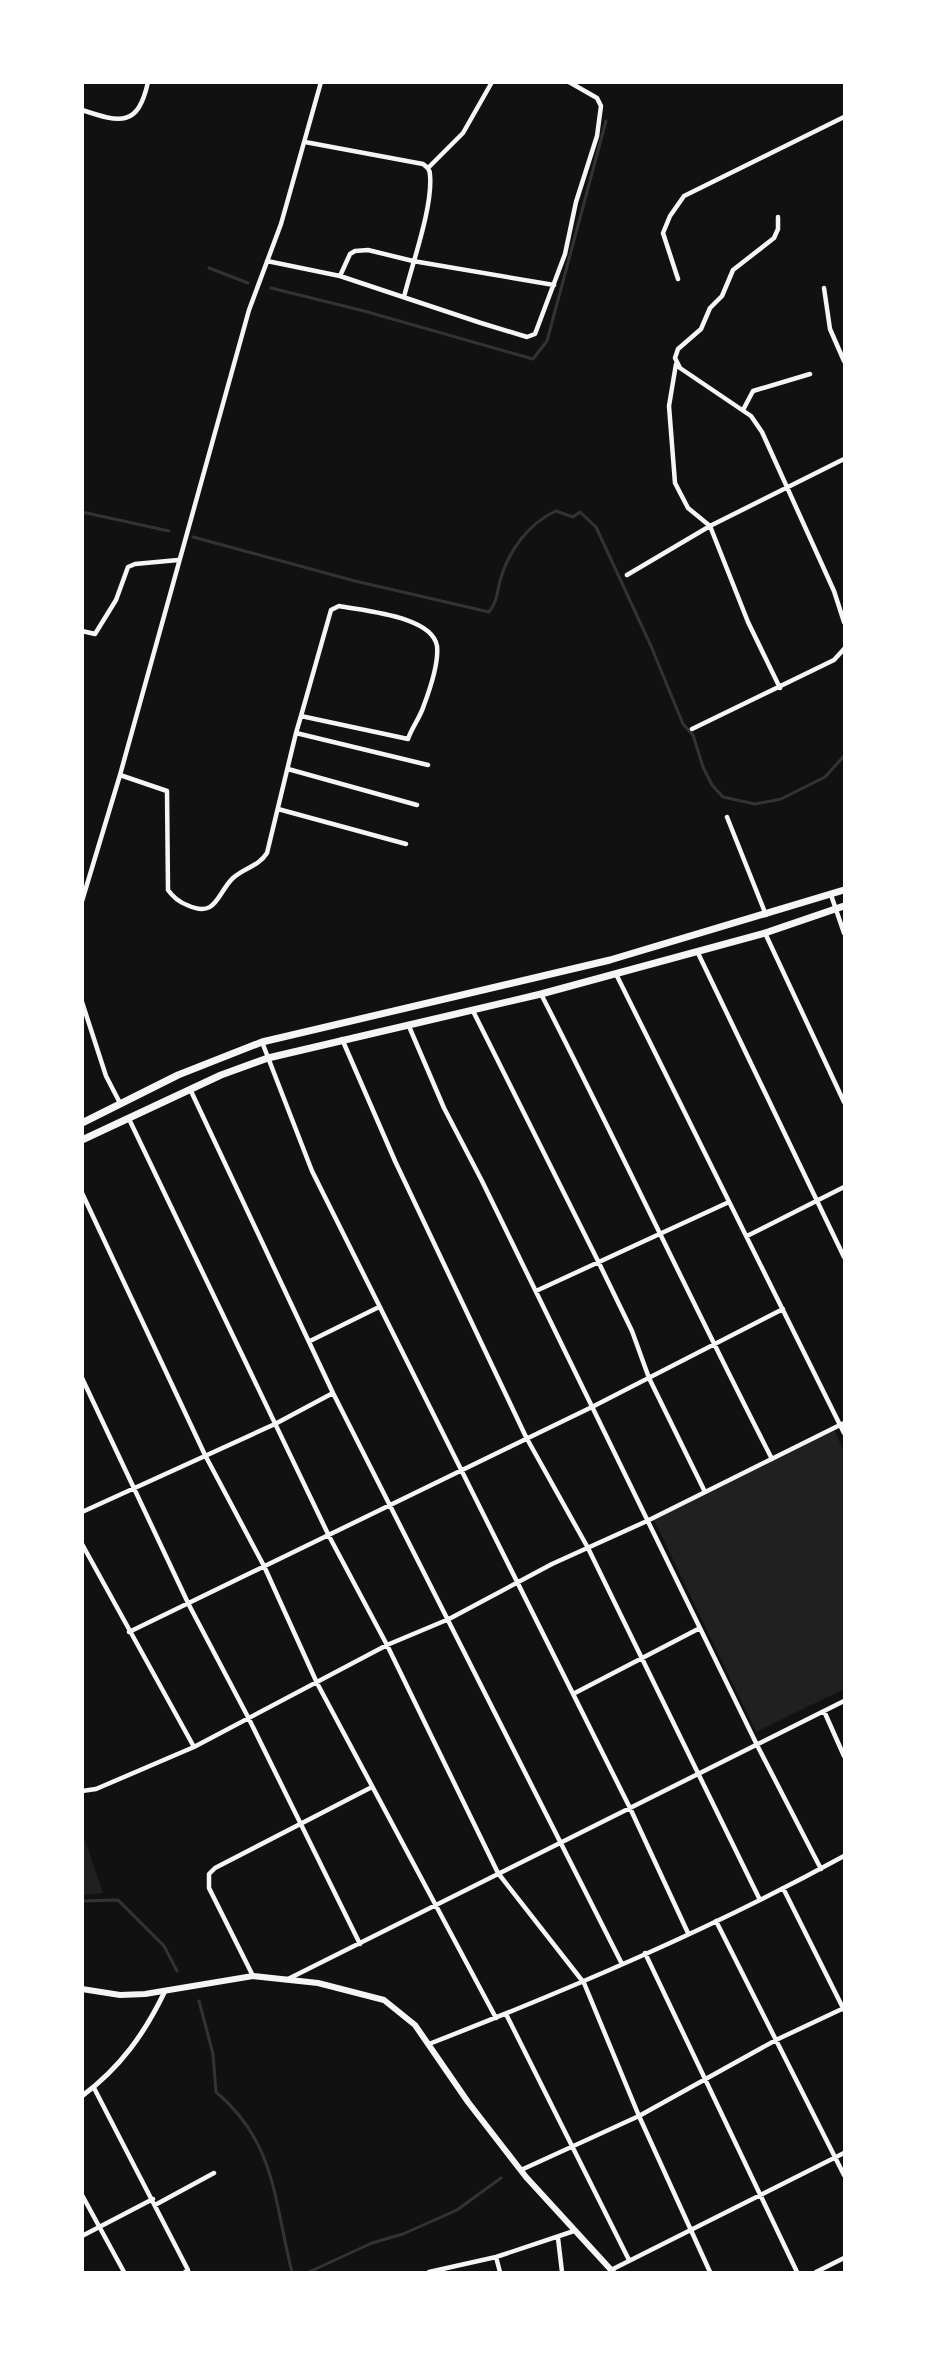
<svg xmlns="http://www.w3.org/2000/svg" width="927" height="2355" viewBox="0 0 927 2355" font-family="Merriweather,serif">
  <rect width="100%" height="100%" fill="#111"/>
  <path fill="#202020" d="M 834,1429 L 844,1452 L 844,1689 L 756,1732 L 653,1518 Z
    M 83,1834 L 103,1893 L 83,1895 Z"/>
  <g fill="none" stroke-linecap="round" stroke-linejoin="round">
    <path stroke="#333" stroke-width="3" d="M 209,268 L 248,283
      M 271,288 L 364,311 L 533,359 L 547,341 L 606,121
      M 82,512 L 169,531
      M 193,537 L 355,581 L 489,612 C 497,602 497,593 500,581 C 508,551 529,523 556,511 L 573,517 L 580,512 L 596,527 L 651,646 L 683,724 L 693,735 L 703,767 L 712,785 L 723,797 L 755,804 L 781,799 L 825,777 L 844,756
      M 82,1901 L 118,1900 L 164,1946 L 177,1971
      M 199,2001 L 213,2054 L 216,2092 C 276,2142 274,2202 292,2272
      M 309,2272 L 372,2243 L 403,2234 L 457,2210 L 501,2178"/>
    <path stroke="#f5f5f5" stroke-width="4.5" d="M 82,110 C 121,123 138,127 148,82
      M 305,142 L 423,164 C 427,167 430,169 430,175 C 433,207 412,264 404,297
      M 428,168 L 463,133 L 492,82
      M 778,217 L 778,229 L 774,238 L 733,270 L 722,296 L 710,308 L 701,329 L 678,349 L 675,358 L 680,368 L 751,416 L 762,432 L 834,591 L 844,622
      M 267,261 L 340,276 L 481,323 L 527,337 L 535,334 L 565,254 L 576,202 L 597,136 L 601,106 L 597,98 L 569,82
      M 340,276 L 350,254 L 355,251 L 368,250 L 413,261 L 554,285
      M 678,279 L 663,233 L 670,216 L 684,196 L 844,117
      M 824,288 L 830,329 L 844,361
      M 676,364 L 669,406 L 675,483 L 688,508 L 710,526 L 748,622 L 780,688
      M 743,410 L 753,391 L 810,374
      M 627,575 L 710,526 L 844,459
      M 82,631 L 95,634 L 116,600 L 128,567 L 135,564 L 178,560
      M 692,729 L 834,660 L 844,649
      M 296,733 L 428,765
      M 288,769 L 417,805
      M 120,775 L 167,791 L 168,890 C 173,897 179,902 187,905 C 217,919 217,893 233,878 C 245,867 258,867 267,853 L 296,733 L 301,716 L 331,610 L 339,606 C 364,611 432,616 437,646 C 439,664 430,689 424,705 C 420,718 412,727 408,739 L 301,716
      M 278,809 L 406,844
      M 727,817 L 766,915
      M 831,895 L 844,933
      M 82,901 L 120,775 L 249,310 L 281,224 L 321,82
      M 765,933 L 844,1102
      M 697,951 L 844,1257
      M 616,974 L 844,1433
      M 541,994 C 620,1148 693,1305 772,1459
      M 82,1002 L 106,1076 L 120,1103
      M 472,1009 L 598,1261 L 632,1331 L 649,1378 L 705,1492
      M 408,1024 L 444,1108 L 482,1181 L 757,1745 L 821,1869
      M 342,1039 L 395,1161 L 526,1437 L 588,1548 L 760,1900
      M 262,1042 L 312,1171 L 630,1808 L 688,1933
      M 190,1089 L 333,1393 L 622,1964
      M 129,1119 L 329,1536 L 387,1645 L 498,1873 L 584,1983 L 639,2116 L 710,2272
      M 82,1193 L 205,1455 L 264,1566 L 317,1683 L 496,2018
      M 747,1236 L 844,1187
      M 536,1291 L 729,1202
      M 310,1341 L 379,1307
      M 82,1378 L 189,1605 L 248,1717 L 360,1944
      M 82,1512 L 275,1424 L 333,1393
      M 82,1544 L 194,1747
      M 129,1632 L 592,1407 L 783,1309
      M 573,1694 L 700,1628
      M 824,1711 L 844,1756
      M 82,1791 L 96,1789 L 194,1747 L 387,1645 L 449,1619 L 552,1564 L 647,1521 L 844,1423
      M 783,1888 L 844,2010
      M 716,1921 L 844,2175
      M 645,1953 L 797,2272
      M 253,1976 L 209,1888 L 209,1874 L 215,1868 L 372,1787
      M 286,1980 L 844,1701
      M 506,2014 L 629,2260
      M 429,2044 C 570,1989 711,1929 844,1856
      M 94,2088 L 188,2270 L 185,2272
      M 521,2170 L 639,2116 L 776,2040 L 844,2008
      M 82,2195 L 124,2272
      M 155,2205 L 214,2173
      M 82,2236 L 153,2199
      M 558,2238 L 562,2272
      M 496,2257 L 500,2272
      M 611,2270 L 844,2153
      M 429,2272 L 496,2257 L 574,2231
      M 816,2272 L 844,2258"/>
    <path stroke="#f5f5f5" stroke-width="5" d="M 82,2096 C 120,2068 145,2033 165,1991"/>
    <path stroke="#f5f5f5" stroke-width="6" d="M 82,1989 L 120,1995 L 145,1994 L 253,1976 L 318,1983 L 384,2000 L 415,2025 L 468,2102 L 526,2177 L 613,2272"/>
    <path stroke="#f5f5f5" stroke-width="7" d="M 82,1123 L 178,1075 L 262,1042 L 610,960 L 844,890
      M 82,1140 L 221,1075 L 268,1058 L 541,994 L 765,933 L 844,906"/>
  </g>
  <rect width="927" height="2355" fill="none" stroke="#ffffff" stroke-width="168"/>
</svg>
